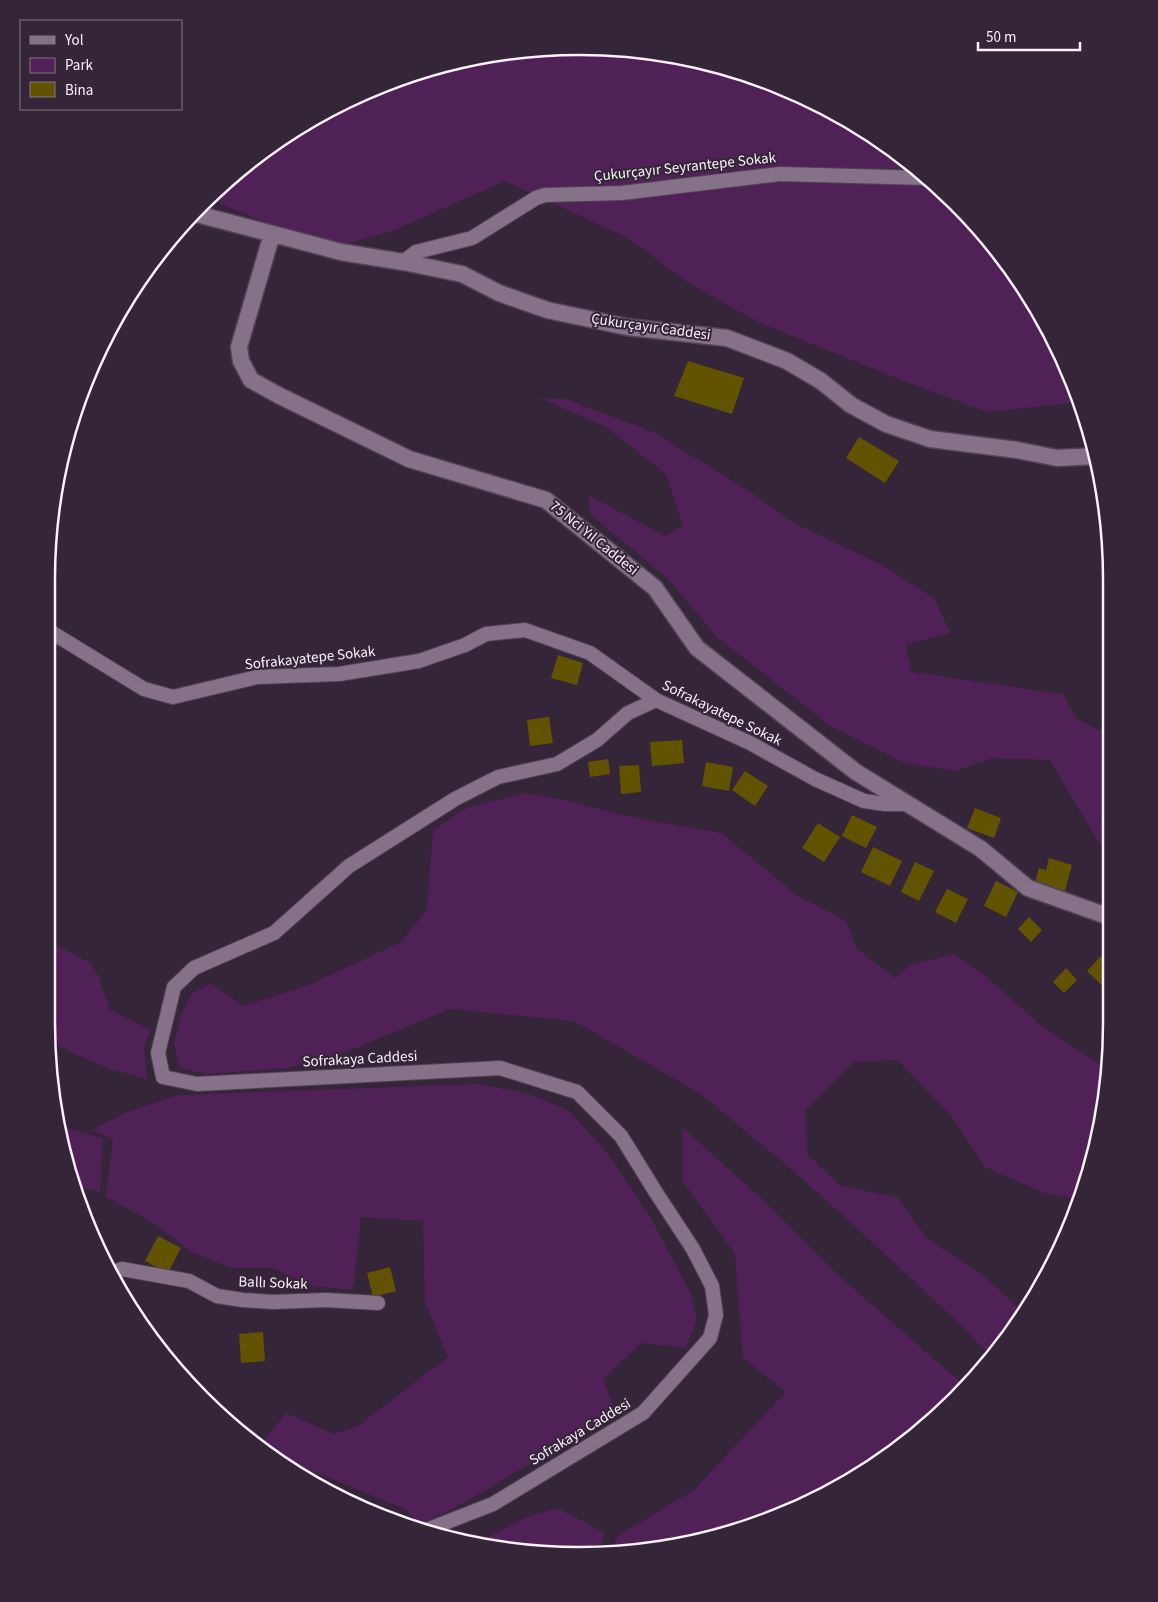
<svg xmlns="http://www.w3.org/2000/svg" width="1158" height="1602" viewBox="0 0 1158 1602" font-family="'Source Sans 3',sans-serif">
  <rect width="100%" height="100%" fill="#352538"/>
  <path fill="#502157" d="M 614,47 L 717,64 L 815,101 L 904,157 L 980,228 L 1057,344 L 1079,402 L 988,412 L 896,378 L 756,321 L 687,282 L 628,238 L 505,181 L 390,232 L 327,249 L 208,198 L 228,178 L 313,117 L 408,74 L 510,51 Z
    M 540,398 L 565,399 L 653,432 L 752,493 L 794,523 L 884,566 L 935,599 L 950,633 L 906,644 L 911,672 L 1063,694 L 1076,718 L 1099,730 L 1109,727 L 1109,860 L 1050,760 L 992,758 L 956,771 L 905,763 L 832,727 L 717,637 L 668,579 L 591,515 L 588,495 L 665,536 L 683,526 L 666,474 L 606,427 Z
    M 526,793 L 568,801 L 621,815 L 721,833 L 798,896 L 846,921 L 857,949 L 895,978 L 911,965 L 953,954 L 988,978 L 1045,1029 L 1108,1069 L 1094,1161 L 1079,1199 L 1044,1193 L 985,1167 L 952,1117 L 898,1060 L 854,1062 L 806,1110 L 807,1154 L 841,1186 L 897,1197 L 927,1238 L 985,1277 L 1023,1312 L 1001,1348 L 992,1358 L 958,1322 L 859,1230 L 791,1169 L 701,1094 L 574,1021 L 450,1009 L 346,1052 L 288,1068 L 205,1074 L 179,1067 L 174,1043 L 181,1014 L 193,993 L 211,983 L 243,1006 L 309,985 L 401,942 L 427,910 L 433,831 L 466,808 Z
    M 46,939 L 90,963 L 98,975 L 110,1010 L 151,1030 L 144,1047 L 147,1079 L 113,1070 L 72,1053 L 49,1040 L 46,1023 Z
    M 479,1084 L 526,1093 L 568,1110 L 609,1155 L 652,1220 L 691,1294 L 697,1319 L 686,1348 L 641,1343 L 603,1379 L 616,1413 L 479,1494 L 419,1526 L 407,1510 L 279,1457 L 260,1445 L 286,1413 L 334,1434 L 358,1426 L 448,1357 L 425,1302 L 423,1221 L 361,1217 L 353,1290 L 312,1286 L 273,1268 L 232,1268 L 192,1252 L 152,1222 L 106,1197 L 113,1139 L 91,1130 L 130,1111 L 178,1095 Z
    M 60,1125 L 103,1139 L 100,1192 L 73,1185 L 64,1161 Z
    M 683,1128 L 765,1202 L 838,1275 L 965,1386 L 930,1424 L 814,1501 L 717,1538 L 649,1551 L 611,1551 L 618,1536 L 694,1490 L 786,1392 L 743,1358 L 735,1254 L 682,1180 Z
    M 558,1508 L 605,1533 L 599,1551 L 509,1551 L 474,1544 L 527,1517 Z"/>
  <path fill="#615300" d="M 688,361 L 744,378 L 732,414 L 674,396 Z
    M 859,437 L 899,461 L 885,483 L 846,458 Z
    M 558,655 L 583,663 L 577,685 L 551,678 Z
    M 549,717 L 553,743 L 530,746 L 527,720 Z
    M 682,740 L 684,763 L 652,766 L 650,742 Z
    M 608,759 L 610,774 L 590,777 L 588,762 Z
    M 706,762 L 733,767 L 729,791 L 702,786 Z
    M 639,765 L 641,792 L 621,794 L 619,766 Z
    M 745,771 L 768,786 L 755,806 L 732,790 Z
    M 975,808 L 1001,818 L 994,838 L 967,828 Z
    M 852,815 L 877,827 L 866,848 L 842,836 Z
    M 818,823 L 840,837 L 824,862 L 802,848 Z
    M 873,847 L 902,861 L 890,886 L 861,872 Z
    M 1049,858 L 1072,865 L 1065,891 L 1035,882 L 1039,868 L 1046,870 Z
    M 915,862 L 934,871 L 919,901 L 901,892 Z
    M 996,881 L 1018,892 L 1006,917 L 984,906 Z
    M 947,889 L 968,899 L 956,923 L 935,912 Z
    M 1029,917 L 1042,930 L 1031,942 L 1018,929 Z
    M 1101,956 L 1110,965 L 1110,993 L 1087,971 Z
    M 1066,968 L 1077,980 L 1064,993 L 1053,982 Z
    M 158,1236 L 181,1248 L 168,1273 L 145,1261 Z
    M 390,1267 L 396,1291 L 373,1297 L 367,1273 Z
    M 263,1332 L 265,1361 L 241,1363 L 239,1334 Z"/>
  <g fill="none" stroke-linecap="round" stroke-linejoin="round">
    <g stroke="#524354" stroke-width="16">
      <path id="minor" d="M 403,262 L 416,252 L 472,238 L 536,198 L 545,195 L 622,193 L 780,174 L 926,178
        M 46,629 L 144,689 L 173,697 L 257,677 L 339,674 L 419,661 L 465,645 L 486,634 L 525,630 L 590,653 L 656,700 L 750,743 L 815,779 L 864,801 L 885,804 L 908,804
        M 112,1273 L 122,1269 L 189,1281 L 217,1296 L 243,1300 L 273,1302 L 326,1300 L 378,1303
        M 424,1531 L 493,1504 L 643,1413 L 710,1338 L 716,1315 L 712,1286 L 693,1249 L 655,1191 L 621,1136 L 577,1092 L 500,1068 L 197,1084 L 163,1077 L 158,1053 L 174,987 L 194,968 L 274,933 L 349,866 L 455,799 L 498,777 L 557,764 L 597,740 L 628,713 L 656,700"/>
    </g>
    <g stroke="#524354" stroke-width="19">
      <path id="tertiary" d="M 193,213 L 341,252 L 403,262 L 462,274 L 499,293 L 547,310 L 627,327 L 727,338 L 787,361 L 821,381 L 851,405 L 886,424 L 930,439 L 1017,450 L 1057,458 L 1097,456
        M 272,234 L 239,347 L 241,361 L 251,380 L 278,395 L 409,459 L 546,500 L 655,588 L 697,648 L 856,772 L 981,849 L 1028,888 L 1110,917"/>
    </g>
    <use href="#minor" stroke="#857288" stroke-width="14"/>
    <use href="#tertiary" stroke="#857288" stroke-width="16"/>
  </g>
  <g text-anchor="middle" dominant-baseline="central" stroke-width="4" stroke-linejoin="round" paint-order="stroke">
    <g font-size="15" fill="#fbf0fc" stroke="#352538">
      <text transform="translate(685 167) rotate(-6)">Çukurçayır Seyrantepe Sokak</text>
      <text transform="translate(651 327) rotate(8)">Çukurçayır Caddesi</text>
      <text transform="translate(594 538) rotate(39)">75 Nci Yıl Caddesi</text>
      <text transform="translate(310 658) rotate(-6)">Sofrakayatepe Sokak</text>
      <text transform="translate(722 713) rotate(26)">Sofrakayatepe Sokak</text>
      <text transform="translate(360 1059) rotate(-3)">Sofrakaya Caddesi</text>
      <text transform="translate(273 1283) rotate(2)">Ballı Sokak</text>
      <text transform="translate(580 1432) rotate(-31)">Sofrakaya Caddesi</text>
    </g>
  </g>
  <path d="M0 0H1158V1602H0ZM579 55H579A524 524 0 0 1 1103 579V1023A524 524 0 0 1 579 1547H579A524 524 0 0 1 55 1023V579A524 524 0 0 1 579 55Z" fill="#352538" fill-rule="evenodd"/>
  <path fill="none" stroke="#fbf0fc" stroke-width="2.5" d="M579 55H579A524 524 0 0 1 1103 579V1023A524 524 0 0 1 579 1547H579A524 524 0 0 1 55 1023V579A524 524 0 0 1 579 55Z"/>
  <rect x="20" y="20" width="162" height="90" fill="#352538" stroke="#847686"/>
  <rect x="30" y="36" width="25" height="8" fill="#857288" stroke="#847686"/>
  <text x="65" y="45" font-size="15" fill="#fbf0fc">Yol</text>
  <rect x="30" y="58" width="25" height="15" fill="#502157" stroke="#847686"/>
  <text x="65" y="70" font-size="15" fill="#fbf0fc">Park</text>
  <rect x="30" y="82" width="25" height="15" fill="#615300" stroke="#847686"/>
  <text x="65" y="95" font-size="15" fill="#fbf0fc">Bina</text>
  <path d="M978 42v8h102v-8" fill="none" stroke="#fbf0fc" stroke-width="2.5"/>
  <text x="986" y="42" font-size="15" fill="#fbf0fc" stroke="#352538" stroke-width="4" paint-order="stroke">50 m</text>
</svg>
